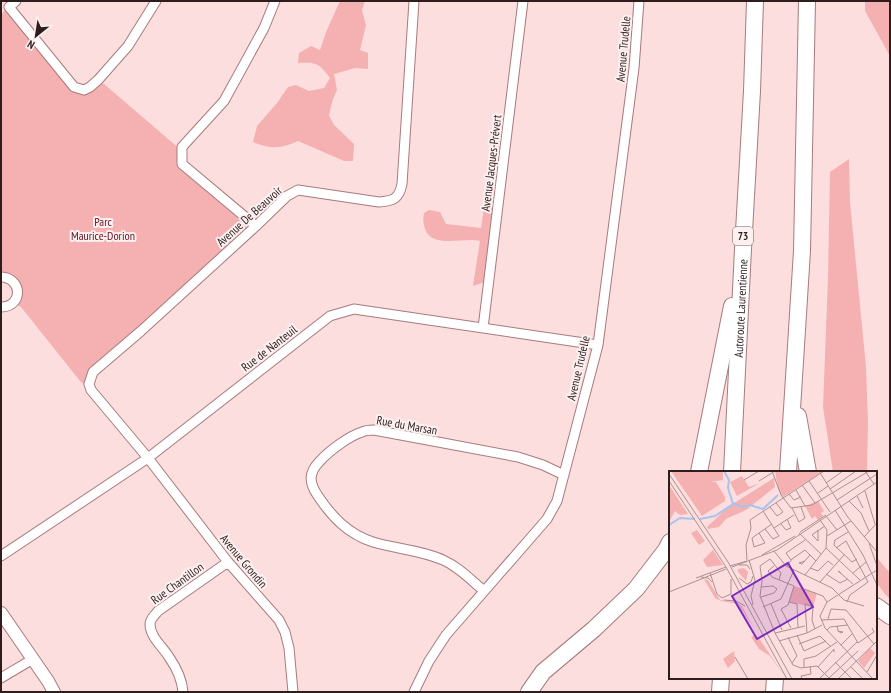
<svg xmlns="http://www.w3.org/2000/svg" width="891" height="693" viewBox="0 0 891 693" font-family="'PT Sans Narrow',sans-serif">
  <rect width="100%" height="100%" fill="#fddede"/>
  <path fill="#f5b0b1" d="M 340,1 L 365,1 L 362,10 L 366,25 L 360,50 L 368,53 L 368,69 L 355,68 L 334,74 L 337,90 L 333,99 L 329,115 L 334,125 L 354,144 L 353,161 L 344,161 L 298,141 C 281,149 270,149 253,142 L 257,126 L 277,103 L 288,87 L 296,85 L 309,91 L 324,88 L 330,78 C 319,63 316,62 298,63 L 299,53 L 311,46 L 320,50 L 326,32 Z
    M 865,1 L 890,1 L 890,56 L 865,11 Z
    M 9,7 L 74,87 L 84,90 L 98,80 L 104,84 L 181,150 L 182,164 L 256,226 L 93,372 L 91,390 L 80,381 L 21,307 L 13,303 L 18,292 L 1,277 L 1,14 Z
    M 849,159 L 850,202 L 866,367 L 868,422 L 867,472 L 833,472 L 823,407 L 828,278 L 830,172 Z
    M 484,208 L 493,208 L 485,282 L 473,286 L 480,241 C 463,237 432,249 425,229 C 423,222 423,219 424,213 L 429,210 L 440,212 L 446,224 L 481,228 Z
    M 876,549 L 878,559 L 890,573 L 890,599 L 885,594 L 876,582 Z"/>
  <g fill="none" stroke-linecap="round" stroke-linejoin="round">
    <g stroke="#a87a7b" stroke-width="11">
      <path id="street" d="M 16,1 L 9,7 L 74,87 L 84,90 L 90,87 L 98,80 L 128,46 L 156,1
        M 256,226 L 182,164 L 182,147 L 224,101 L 264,28 L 275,1
        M 1,277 C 23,278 23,307 1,307
        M 483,328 L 523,1
        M 1,556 L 148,458 L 330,316 L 354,309 L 598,345
        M 484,591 C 471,580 459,567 443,560 C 421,550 396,549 373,542 C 348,534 332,517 318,496 C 309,483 308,473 320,461 C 329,451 349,436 362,432 C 366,430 370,430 374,430 L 518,457 L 543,465 L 564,475
        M 1,678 L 33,659
        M 183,692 C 182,680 176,667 169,657 C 163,647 150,637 150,624 C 150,619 155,615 158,611 L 228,562
        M 293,692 L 289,648 L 285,632 L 279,620 L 228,562 L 148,458 L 91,390 L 89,384 L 93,372 L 141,331 L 256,226 L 287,196 L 298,190 L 379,202 C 393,201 399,199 402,184 L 414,1
        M 414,692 L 429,661 L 446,635 L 547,519 L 557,501 L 598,345 L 634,68 L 639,1"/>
    </g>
    <g stroke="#a87a7b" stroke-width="14">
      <path id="secondary" d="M 1,613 L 48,681 L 54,692"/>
    </g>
    <g stroke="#a87a7b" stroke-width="18">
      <g id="highway">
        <path d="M 798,416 L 808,472"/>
        <path d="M 699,472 L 732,306"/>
        <path id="s1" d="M 732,472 L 743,249 L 752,91 L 755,1"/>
        <path d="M 788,472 L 802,251 L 807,1"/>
        <path d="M 876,606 L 890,616"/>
        <path d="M 529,692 L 543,672 L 594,629 L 636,589 L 666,550 L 670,542"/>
        <path d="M 720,692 L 721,678"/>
        <path d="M 774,692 L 775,678"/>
      </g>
    </g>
    <use href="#street" stroke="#fff" stroke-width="9"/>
    <use href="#secondary" stroke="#fff" stroke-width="12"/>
    <use href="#highway" stroke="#fff" stroke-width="16"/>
  </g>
  <g text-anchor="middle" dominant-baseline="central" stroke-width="4" stroke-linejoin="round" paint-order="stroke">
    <rect fill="#fbf1f0" stroke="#6c5d5d" stroke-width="1" x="733" y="227" width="20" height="18" rx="3"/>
    <g font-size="11" font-weight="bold" fill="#2f1d1e">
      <text x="743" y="236">73</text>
    </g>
    <g font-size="12" fill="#2f1d1e" stroke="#fbf1f0">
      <text transform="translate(623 49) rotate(-85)">Avenue Trudelle</text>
      <text transform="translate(491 163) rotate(-83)">Avenue Jacques-Prévert</text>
      <text transform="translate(249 216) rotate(-42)">Avenue De Beauvoir</text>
      <text stroke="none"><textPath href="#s1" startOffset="164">Autoroute Laurentienne</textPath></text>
      <text transform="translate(269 348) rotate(-38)">Rue de Nanteuil</text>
      <text transform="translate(578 368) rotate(-77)">Avenue Trudelle</text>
      <text transform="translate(407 425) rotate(10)">Rue du Marsan</text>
      <text transform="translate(244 561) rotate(50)">Avenue Grondin</text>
      <text transform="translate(177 583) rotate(-36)">Rue Chantillon</text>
    </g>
    <g font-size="12" fill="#67101f" stroke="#fbf1f0">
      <text x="103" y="221">Parc<tspan x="103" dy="14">Maurice-Dorion</tspan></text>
    </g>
  </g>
  <g transform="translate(669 471)">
    <rect width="208" height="208" fill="#fddede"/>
    <path d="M 2,0 L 54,0 L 54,9 L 41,11 L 47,11 L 56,26 L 56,30 L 33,45 ZM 106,0 L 149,0 L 150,3 L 114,26 L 109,18 ZM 73,5 L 80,16 L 91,12 L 68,25 L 61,11 ZM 105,7 L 106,16 L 77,39 L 57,48 L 50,56 L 39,58 L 38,56 L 59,36 ZM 0,14 L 19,43 L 11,44 L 6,40 L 0,51 ZM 149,30 L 155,40 L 152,42 L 154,45 L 149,49 L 146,45 L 143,48 L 136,35 ZM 28,59 L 36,70 L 30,74 L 22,62 ZM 44,79 L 54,94 L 38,96 L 34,89 ZM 75,97 L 79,101 L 77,110 L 69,101 L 69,98 ZM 35,108 L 39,109 L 51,129 L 67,131 L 73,135 L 85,157 L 69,133 L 52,130 L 46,127 ZM 125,115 L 148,122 L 144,136 L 120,131 ZM 85,164 L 90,167 L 117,208 L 101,185 L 90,178 L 82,166 ZM 201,177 L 206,182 L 195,197 L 189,190 ZM 65,180 L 66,190 L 59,197 L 54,188 Z" fill="#f5b0b1"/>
    <path fill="none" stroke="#a6c4f0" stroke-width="2" d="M 64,32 L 72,36 L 81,34 L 94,38 L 109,24M 31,48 L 46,45 L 64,33 L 59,17 L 60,9 L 55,0M 0,54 L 11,47 L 26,48"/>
    <path fill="none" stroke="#ab9191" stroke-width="1" d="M 103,0 L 112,24 L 122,37 L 143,34 L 200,0M 150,0 L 178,45 L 208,81M 196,0 L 205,13M 0,3 L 59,91 L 123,208M 75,9 L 90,0M 0,10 L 57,96 L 118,208M 90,10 L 106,0M 140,10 L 161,41M 157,12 L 174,0M 133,14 L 146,32M 161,18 L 187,0M 127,19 L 136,35M 196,20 L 206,53M 149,22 L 159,15M 120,23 L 125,29 L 132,26M 188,25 L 194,37M 168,29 L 208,3M 180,30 L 192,42 L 200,60M 101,36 L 108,45 L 114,41 L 107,32M 123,37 L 130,51 L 136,47 L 132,36M 166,39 L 194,84 L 208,114M 94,40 L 110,65 L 104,68 L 96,58M 157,45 L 168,59M 151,49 L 158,59 L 157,77 L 191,109M 112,53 L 117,59 L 122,57 L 118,48M 105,57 L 125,44M 149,59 L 149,70 L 143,64 L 144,63 L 156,55M 131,61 L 157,44M 179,61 L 166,69 L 165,74 L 183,91 L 188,88M 90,62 L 96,72 L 85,76 L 83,67 L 103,53M 130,62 L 152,83M 158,65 L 182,50M 195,66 L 208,52M 200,72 L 208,95M 167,77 L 177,70 L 199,111 L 181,124 L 178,131M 105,80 L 117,95 L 163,117 L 175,129 L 195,135M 93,84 L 126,65M 78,89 L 77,74 L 82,57 L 81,49 L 155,0M 80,89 L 86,109 L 82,125 L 84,134M 122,89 L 117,82 L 136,69M 136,90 L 130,92 L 133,93 L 134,92 L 141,84M 70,94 L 78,94 L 81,98M 61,95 L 78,90M 105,95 L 99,100 L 103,106 L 125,115 L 119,134 L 112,138 L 122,157M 118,95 L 123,88 L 136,79 L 147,90M 63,96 L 108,79 L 208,11M 141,97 L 149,100 L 159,90 L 164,94M 41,102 L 48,123 L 53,127 L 62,123 L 62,108M 172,102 L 169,100 L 184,113M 184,102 L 197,91M 157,103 L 171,112 L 179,108M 136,104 L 157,77M 32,106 L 39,107 L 43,111M 27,107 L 57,96M 70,107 L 78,113 L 82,111 L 84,105M 110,109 L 112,102 L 101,88 L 91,95 L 93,110 L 91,125 L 106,162 L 124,194 L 132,197 L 148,195 L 161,208M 151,111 L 175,84M 135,118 L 154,125 L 158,131M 0,121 L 57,98M 92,126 L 105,122 L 108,118 L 104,115 L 92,116M 55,129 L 67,130 L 76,135M 120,131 L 128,133 L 129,156M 102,133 L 113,159M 94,136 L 112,128 L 125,99M 159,148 L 162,138 L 177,139 L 205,173M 152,149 L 175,148 L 189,172 L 205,161 L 203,157M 168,155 L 169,159 L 169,160 L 172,162 L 174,161 L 169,160M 158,159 L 161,156 L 179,154M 106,162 L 136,155M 138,162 L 136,133 L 144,136 L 143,149 L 146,158M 128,164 L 135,180 L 157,170M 119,166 L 128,185 L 123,192M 110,170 L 138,162 L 153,154M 130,173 L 151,165 L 162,176M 172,174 L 184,162M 66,186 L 79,208M 166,191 L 183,208M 135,196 L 135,188 L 147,185 L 168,171M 149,196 L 165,178 L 165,181M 182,196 L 194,208M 198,201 L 208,184M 160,207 L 189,180M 133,208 L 132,205 L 142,203 L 141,195M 150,208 L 188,171M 169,208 L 208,170M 204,208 L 156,157 L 151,145 L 158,131 L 208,99"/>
    <path fill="#7b2cbf" fill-opacity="0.15" stroke="#7b2cbf" stroke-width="2" d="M 119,92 L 144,136 L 88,168 L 63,125 Z"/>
    <rect width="208" height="208" fill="none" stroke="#2f1d1e" stroke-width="2"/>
  </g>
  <rect width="891" height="693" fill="none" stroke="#2f1d1e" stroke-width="4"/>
  <g transform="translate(36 36) rotate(210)" stroke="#fbf1f0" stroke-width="3" paint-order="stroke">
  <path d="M0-3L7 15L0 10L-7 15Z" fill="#2f1d1e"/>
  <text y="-6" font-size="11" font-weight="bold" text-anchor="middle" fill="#2f1d1e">N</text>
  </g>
</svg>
